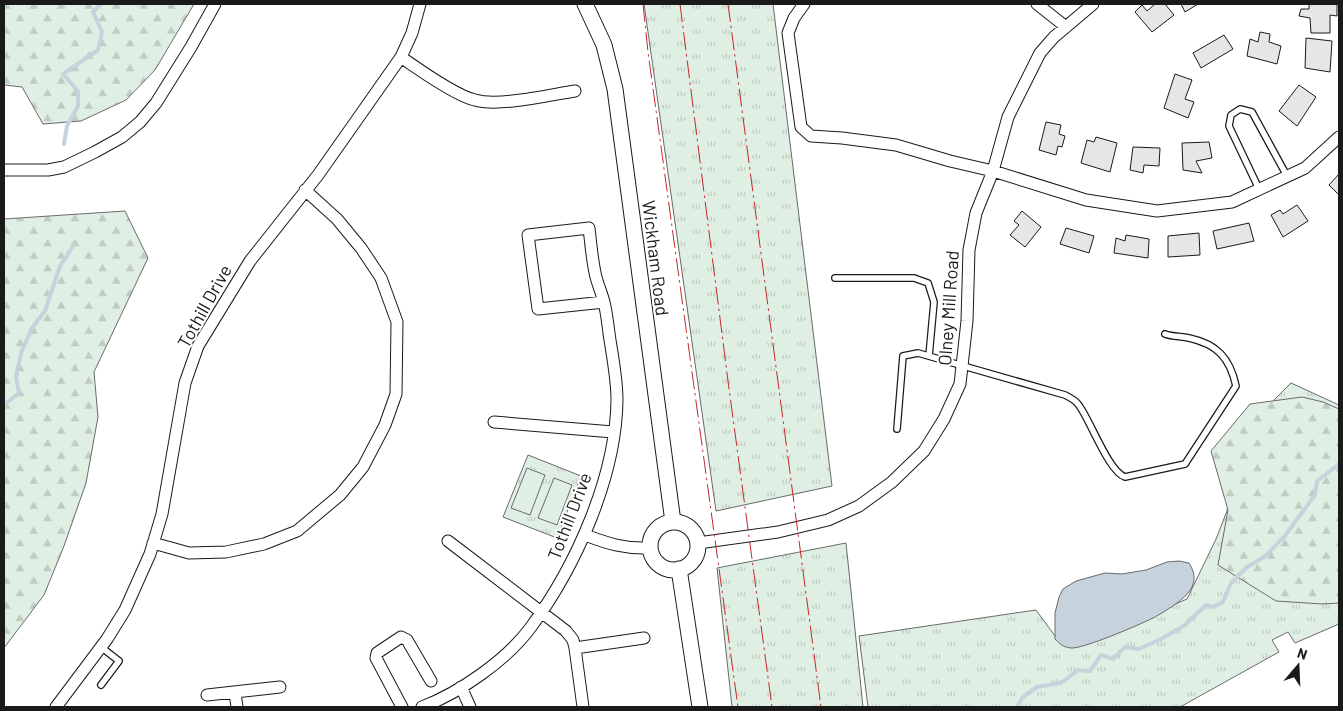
<svg xmlns="http://www.w3.org/2000/svg" width="1343" height="711" viewBox="0 0 1343 711" font-family="Barlow,sans-serif">
  <defs>
    <pattern id="grass-tufts" width="24" height="20" patternUnits="userSpaceOnUse" patternTransform="scale(1.25)"><rect width="24" height="20" fill="#e0efe3"/><path d="M3 7l-1-3M5 7V3M7 7l1-3M15 17l-1-3M17 17v-4M19 17l1-3" fill="none" stroke="#c0ccc2"/></pattern>
    <pattern id="forest-firs" width="22" height="20" patternUnits="userSpaceOnUse" patternTransform="scale(1.25)"><rect width="22" height="20" fill="#e0efe3"/><path d="M5 1l3.5 6h-7zM16 11l3.5 6h-7z" fill="#c0ccc2"/></pattern>
  </defs>
  <rect width="100%" height="100%" fill="#fff"/>
  <path fill="url(#grass-tufts)" stroke="#6a6a6a" d="M 644,4 L 773,4 L 832,486 L 716,511 Z
    M 1291,383 L 1339,405 L 1339,624 L 1295,643 L 1288,632 L 1272,640 L 1279,652 L 1180,707 L 868,707 L 859,636 L 1036,610 L 1055,636 L 1079,645 L 1187,599 L 1216,539 L 1227,511 L 1237,437 Z
    M 528,455 L 581,476 L 557,538 L 503,517 Z
    M 846,543 L 863,707 L 732,707 L 717,568 Z"/>
  <path fill="url(#forest-firs)" stroke="#6a6a6a" d="M 4,4 L 194,4 L 155,70 L 126,100 L 81,121 L 43,124 L 22,87 L 4,85 Z
    M 125,211 L 148,258 L 94,372 L 98,417 L 86,483 L 64,546 L 44,595 L 4,648 L 4,219 Z
    M 1302,397 L 1323,402 L 1339,409 L 1339,603 L 1323,604 L 1276,601 L 1218,565 L 1228,510 L 1211,451 L 1250,404 Z"/>
  <path fill="#e0efe3" stroke="#6a6a6a" d="M 527,468 L 545,475 L 530,515 L 511,508 Z
    M 554,478 L 572,485 L 557,525 L 538,518 Z"/>
  <path fill="#c6d2dc" stroke="#6a6a6a" d="M 1179,561 L 1189,563 C 1196,574 1196,584 1187,594 C 1182,601 1161,614 1153,618 C 1139,625 1083,649 1071,648 C 1063,647 1060,644 1055,639 L 1055,613 L 1059,597 L 1063,589 L 1076,581 L 1105,573 L 1122,574 L 1146,570 L 1167,562 Z"/>
  <g fill="none" stroke-linecap="round" stroke-linejoin="round">
    <path stroke="#c6d2dc" stroke-width="4" d="M 64,144 L 67,126 L 78,106 L 78,91 L 63,74 L 98,50 L 102,32 L 93,12 L 101,4
      M 4,405 L 19,393 L 16,377 L 21,353 L 32,328 L 45,311 L 60,266 L 74,245
      M 1017,707 L 1023,697 L 1037,687 L 1061,683 L 1078,670 L 1090,671 L 1101,655 L 1113,659 L 1125,647 L 1139,649 L 1161,639 L 1185,625 L 1206,605 L 1213,607 L 1223,602 L 1231,583 L 1247,567 L 1264,557 L 1284,537 L 1315,495 L 1317,481 L 1339,464"/>
  </g>
  <path fill="#e6e6e6" stroke="#1a1a1a" d="M 1155,4 L 1165,4 L 1174,15 L 1152,32 L 1135,12 L 1142,5 L 1147,11 Z
    M 1181,4 L 1198,4 L 1185,12 Z
    M 1309,4 L 1337,4 L 1337,16 L 1330,15 L 1330,33 L 1311,33 L 1310,18 L 1299,16 L 1301,9 L 1309,9 Z
    M 1260,32 L 1270,34 L 1269,42 L 1281,46 L 1277,64 L 1247,56 L 1250,39 L 1258,42 Z
    M 1224,35 L 1233,49 L 1201,68 L 1193,53 Z
    M 1306,38 L 1332,41 L 1330,72 L 1305,68 Z
    M 1175,74 L 1192,80 L 1185,99 L 1194,102 L 1188,118 L 1164,108 Z
    M 1299,85 L 1316,97 L 1297,126 L 1279,111 Z
    M 1046,122 L 1061,125 L 1059,134 L 1065,136 L 1062,147 L 1058,146 L 1056,155 L 1039,150 Z
    M 1096,137 L 1117,143 L 1110,172 L 1081,163 L 1087,140 L 1094,142 Z
    M 1209,142 L 1212,158 L 1196,161 L 1202,173 L 1183,170 L 1182,143 Z
    M 1133,147 L 1160,148 L 1159,166 L 1144,165 L 1143,173 L 1130,170 Z
    M 1339,174 L 1339,195 L 1329,185 Z
    M 1297,205 L 1308,221 L 1283,237 L 1271,215 L 1280,210 L 1283,214 Z
    M 1022,211 L 1041,227 L 1025,247 L 1010,235 L 1019,225 L 1014,221 Z
    M 1249,223 L 1254,241 L 1217,249 L 1213,231 Z
    M 1066,228 L 1094,236 L 1089,253 L 1060,244 Z
    M 1199,233 L 1200,255 L 1168,257 L 1168,236 Z
    M 1126,235 L 1149,239 L 1148,258 L 1114,253 L 1116,238 L 1125,241 Z"/>
  <g fill="none" stroke-linecap="round" stroke-linejoin="round">
    <g stroke="#1a1a1a" stroke-width="8">
      <path id="lane" d="M 1259,189 L 1229,126 L 1231,115 L 1240,109 L 1252,112 L 1287,176
        M 835,278 L 914,278 L 928,283 L 934,302 L 929,356
        M 897,429 L 903,356 L 918,353 L 1065,395 C 1069,397 1075,400 1078,404 C 1090,419 1108,471 1125,477 L 1185,464 L 1236,386 C 1230,358 1217,344 1189,338 C 1181,336 1173,337 1165,334
        M 101,685 L 119,661 L 101,647"/>
    </g>
    <g stroke="#1a1a1a" stroke-width="13">
      <path id="street" d="M 804,4 L 794,18 L 788,33 L 801,127 L 811,136 L 842,138 L 896,145 L 950,161 L 993,171 L 1086,200 L 1157,211 L 1232,202 L 1305,168 L 1339,137
        M 1037,4 L 1066,27
        M 401,57 C 418,69 456,96 475,100 C 498,107 549,95 575,91
        M 4,170 L 48,170 L 64,167 L 95,152 L 122,137 L 140,122 L 156,103 L 191,47 L 215,4
        M 494,422 L 613,432
        M 585,535 C 609,544 625,549 650,548
        M 448,541 L 566,631 L 573,640 L 575,648 L 583,707
        M 153,543 L 189,553 L 226,552 L 264,544 L 297,531 L 340,495 L 363,467 L 385,425 L 396,394 L 397,322 L 381,278 L 361,248 L 337,219 L 305,190
        M 698,543 L 778,532 L 828,520 L 859,506 L 892,482 L 924,451 L 944,419 L 960,384 L 967,321 L 969,250 L 976,213 L 993,171 L 1008,117 L 1040,53 L 1054,37 L 1093,4
        M 575,648 L 644,638
        M 461,687 L 470,707
        M 235,693 L 237,707
        M 207,695 L 280,687
        M 56,707 L 107,639 L 125,610 L 150,554 L 162,514 L 185,383 L 198,346 L 250,261 L 318,175 L 401,57 L 412,33 L 420,4
        M 402,707 L 376,658 L 377,653 L 401,637 L 407,640 L 431,681
        M 422,707 C 459,693 507,660 531,627 C 576,566 616,477 617,400 C 617,380 613,359 610,340 C 608,327 607,314 604,302 C 602,294 598,285 596,277 C 592,261 591,244 589,228 L 528,235 L 538,309 L 604,302"/>
    </g>
    <g stroke="#1a1a1a" stroke-width="17">
      <path id="secondary" d="M 585,4 L 604,45 L 615,89 L 673,522
        M650 546a24 24 0 1 1 48 0a24 24 0 1 1-48 0Z
        M 679,569 L 700,707"/>
    </g>
    <use href="#lane" stroke="#fff" stroke-width="5.5"/>
    <use href="#street" stroke="#fff" stroke-width="11"/>
    <use href="#secondary" stroke="#fff" stroke-width="15"/>
    <path stroke="#c62828" stroke-width="1" stroke-dasharray="18 4 2.5 4" stroke-linecap="butt" d="M 643,4 L 648,52 L 738,707
      M 680,4 L 728,381 L 772,707
      M 728,4 L 821,707"/>
  </g>
  <g text-anchor="middle" dominant-baseline="central" stroke-width="4" stroke-linejoin="round" paint-order="stroke">
    <g font-size="18" fill="#1a1a1a" stroke="#fff">
      <text transform="translate(656 258) rotate(83)">Wickham Road</text>
      <text transform="translate(204 306) rotate(-61)">Tothill Drive</text>
      <text transform="translate(948 308) rotate(-86)">Olney Mill Road</text>
      <text transform="translate(569 516) rotate(-69)">Tothill Drive</text>
    </g>
  </g>
  <rect width="1343" height="711" fill="none" stroke="#1a1a1a" stroke-width="10"/>
  <g transform="translate(1298 666) rotate(19)" stroke="#ffffff" stroke-width="4" paint-order="stroke">
  <path d="M0-4L9 19L0 12L-9 19Z" fill="#1a1a1a"/>
  <text y="-8" font-size="14" font-weight="bold" text-anchor="middle" fill="#1a1a1a">N</text>
  </g>
</svg>
